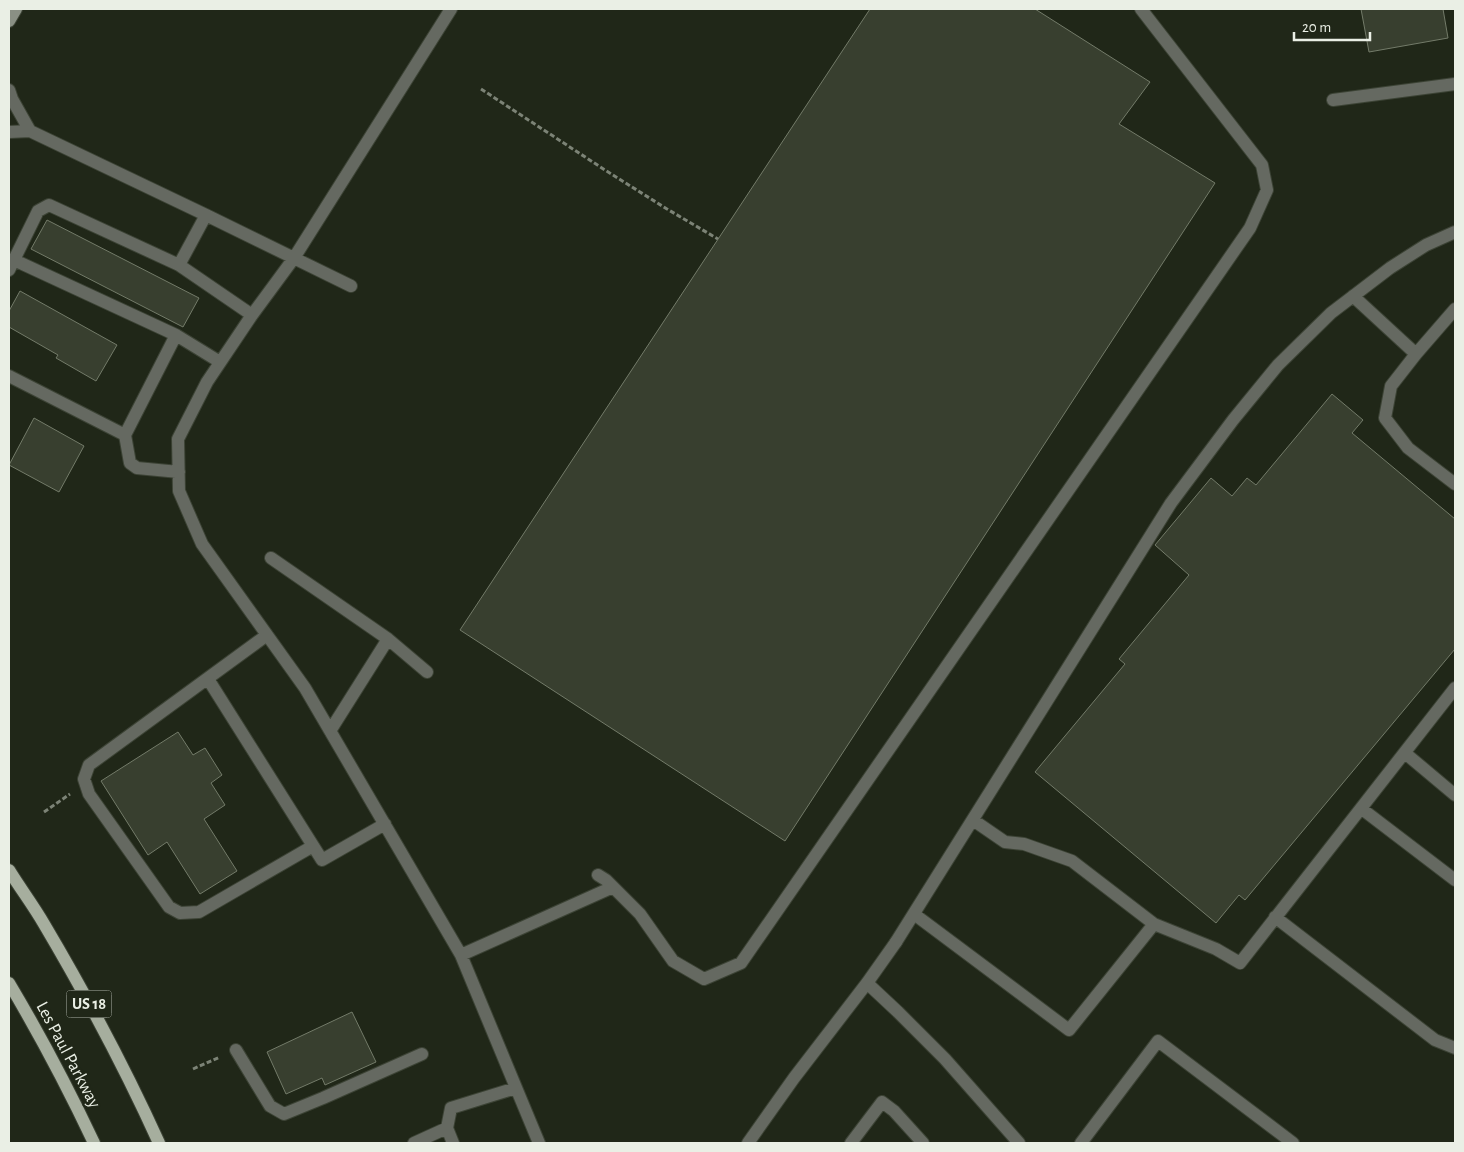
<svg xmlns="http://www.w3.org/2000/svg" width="1464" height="1152" viewBox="0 0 1464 1152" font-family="'Alegreya Sans',sans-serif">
  <rect width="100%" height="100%" fill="#202718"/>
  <path fill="#383f2f" stroke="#737b69" d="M 870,9 L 1035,9 L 1150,82 L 1119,124 L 1215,183 L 785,841 L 460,630 Z
    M 1361,9 L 1443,9 L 1448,38 L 1369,52 Z
    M 47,220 L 199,298 L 183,327 L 31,249 Z
    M 20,291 L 117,345 L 96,381 L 56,358 L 58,355 L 9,327 L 9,311 Z
    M 1332,394 L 1363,420 L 1352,433 L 1455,519 L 1455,649 L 1245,900 L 1239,895 L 1216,923 L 1035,772 L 1125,664 L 1119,659 L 1189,575 L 1155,545 L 1211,478 L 1232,496 L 1247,478 L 1256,485 Z
    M 34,418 L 84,446 L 59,492 L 9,465 Z
    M 178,732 L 193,755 L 205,748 L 222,775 L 211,783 L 225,805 L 204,819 L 237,871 L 200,894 L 167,842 L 148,855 L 101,781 Z
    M 352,1012 L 376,1062 L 325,1085 L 322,1078 L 286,1094 L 267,1052 Z"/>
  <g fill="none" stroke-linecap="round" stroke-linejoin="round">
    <g stroke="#3c4335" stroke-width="14">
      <path id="lane" d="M 451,9 L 294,258 L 252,315 L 207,382 L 178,439 L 179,491 L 202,544 L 305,688 L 461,955
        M 9,90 L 12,99 L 30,131
        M 1333,100 L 1455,84
        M 9,132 L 30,131 L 206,215 L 351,286
        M 14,260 L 176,335
        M 179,265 L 206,215
        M 9,270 L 38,211 L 49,205 L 179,265 L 252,315
        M 1353,296 L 1416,354 L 1455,309
        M 1416,354 L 1391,386 L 1385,418 L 1408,448 L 1455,484
        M 9,376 L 125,435 L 176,335 L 220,362
        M 125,435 L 130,463 L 137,468 L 179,472
        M 271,558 L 388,639 L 427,672
        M 267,635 L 89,765 L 84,779 L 89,794 L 169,907 L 180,913 L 199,912 L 313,846
        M 208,679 L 322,860 L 385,824
        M 330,731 L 388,639
        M 1405,753 L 1455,795
        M 1362,809 L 1455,880
        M 598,875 L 606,880 L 640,914 L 673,961 L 704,979 L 741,963 L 1250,228 L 1267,190 L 1262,165 L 1141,9
        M 914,914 L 1069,1030 L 1154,924 L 1072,861 L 1024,844 L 1005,842 L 973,820
        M 1275,917 L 1435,1040 L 1455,1048
        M 1154,924 L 1216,949 L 1240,963 L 1455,688
        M 896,942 L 1171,503 L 1233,420 L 1278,365 L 1331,313 L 1390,268 L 1426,245 L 1455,232
        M 236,1050 L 270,1106 L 284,1114 L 323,1098 L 422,1054
        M 414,1143 L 447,1128
        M 453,1143 L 447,1128 L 451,1108 L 516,1088
        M 539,1143 L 461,955 L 613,887
        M 851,1143 L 882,1102 L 894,1111 L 923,1143
        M 1081,1143 L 1158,1041 L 1293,1143"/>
    </g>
    <g stroke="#3c4335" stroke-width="14">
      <path id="street" d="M 867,983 L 898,1012 L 945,1059 L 1019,1143
        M 748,1143 L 794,1078 L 867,983 L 896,942"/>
    </g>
    <g stroke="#3c4335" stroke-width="14">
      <path id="secondary" d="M 9,21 L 16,9"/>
    </g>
    <g stroke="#3c4335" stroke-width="14">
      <path id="primary" d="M 9,870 C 20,888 33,905 44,924 C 86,995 125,1068 159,1143
        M 9,983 C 40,1035 68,1088 94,1143"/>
    </g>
    <path stroke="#7c8376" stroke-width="3" stroke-dasharray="5 2.5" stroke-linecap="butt" d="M 481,89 L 605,170 L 667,209 L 718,239
      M 44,812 L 70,794
      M 193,1069 L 220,1057"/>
    <use href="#lane" stroke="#656961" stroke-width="12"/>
    <use href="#street" stroke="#656961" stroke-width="12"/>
    <use href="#secondary" stroke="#8a9084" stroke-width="12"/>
    <use href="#primary" stroke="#a6ae9e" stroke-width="12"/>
  </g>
  <g text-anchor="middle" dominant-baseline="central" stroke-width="4.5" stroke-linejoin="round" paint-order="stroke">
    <rect fill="#202718" stroke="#adb3a8" stroke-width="1" x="66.5" y="990.5" width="45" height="27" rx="4"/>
    <g font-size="16" font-weight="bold" fill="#eaefe5">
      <text x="89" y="1004">US 18</text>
    </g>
    <g font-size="18" fill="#eaefe5" stroke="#202718">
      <text transform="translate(68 1055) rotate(62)">Les Paul Parkway</text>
    </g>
  </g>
  <rect width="1464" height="1152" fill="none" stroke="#eaefe5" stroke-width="20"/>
  <path d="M1294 32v8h76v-8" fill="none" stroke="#eaefe5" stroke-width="2.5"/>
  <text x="1302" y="32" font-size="15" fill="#eaefe5" stroke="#202718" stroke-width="4" paint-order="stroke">20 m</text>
</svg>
